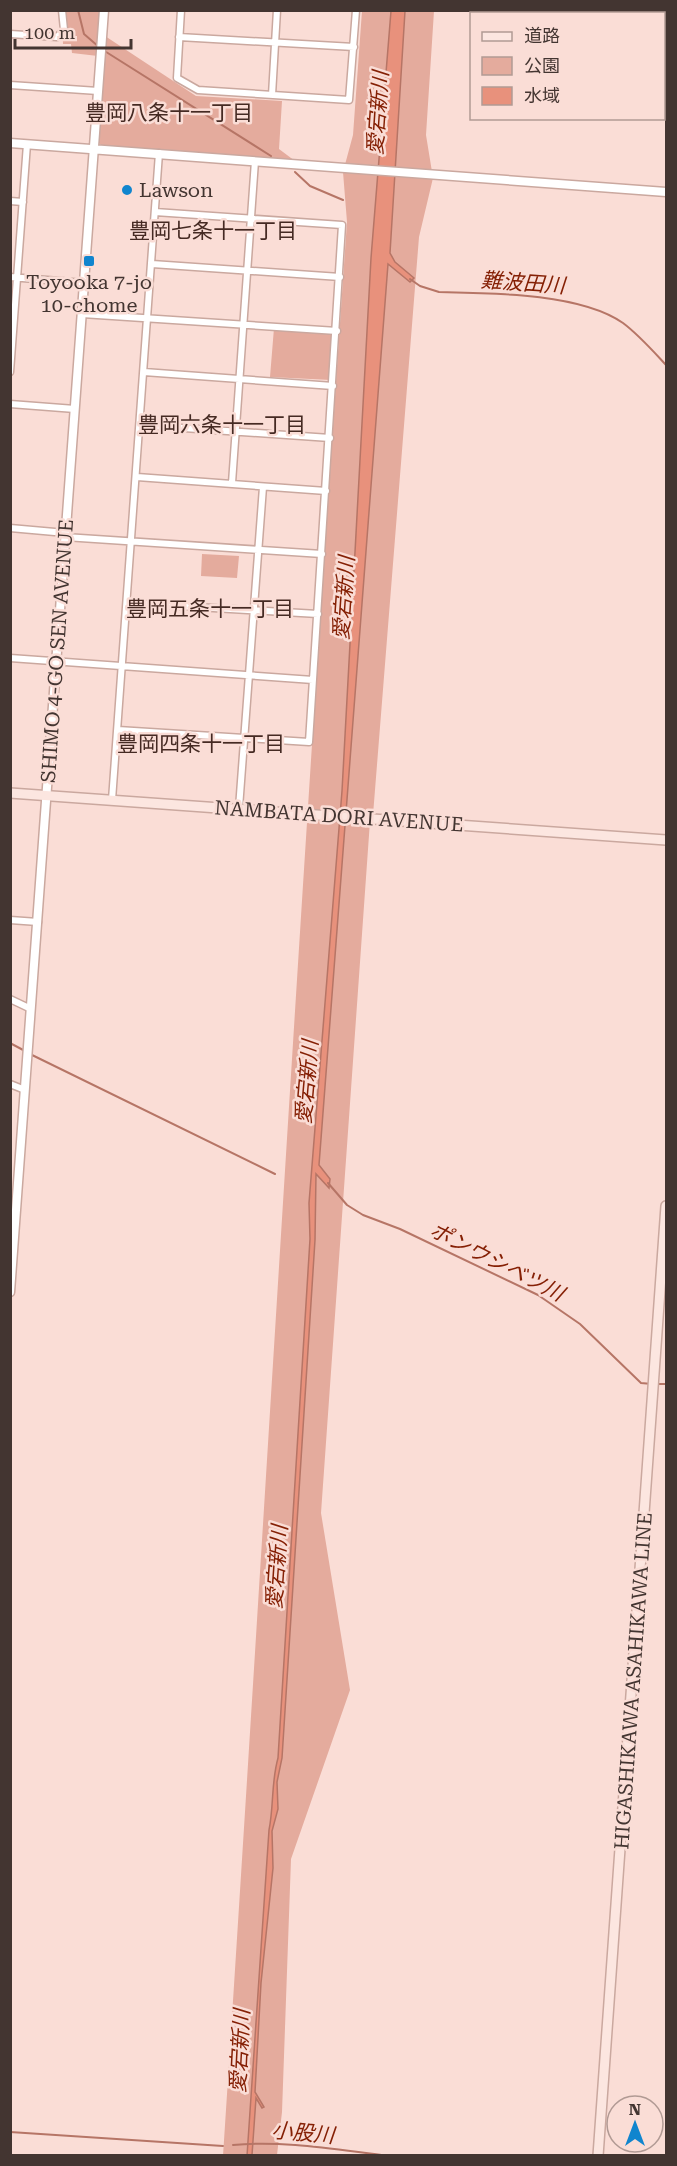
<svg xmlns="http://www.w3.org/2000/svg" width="677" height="2166" viewBox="0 0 677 2166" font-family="'Roboto Serif','Noto Sans JP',serif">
  <rect width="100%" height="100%" fill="#faddd6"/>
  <path fill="#e4ab9d" d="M 62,11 L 101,11 L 98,56 L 72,53 L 71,44 L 63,44 Z
    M 362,11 L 434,11 L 426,135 L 433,178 L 419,237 L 373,815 L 370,821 L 321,1513 L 350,1690 L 291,1859 L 282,2112 L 277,2155 L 223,2156 C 265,1511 302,866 347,222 L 343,172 L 353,135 Z
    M 105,36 L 196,96 L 282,101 L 279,149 L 295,161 L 103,147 L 97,141 Z
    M 274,328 L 332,332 L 331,380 L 270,377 Z
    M 202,554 L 239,556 L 237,578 L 201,576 Z"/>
  <path fill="#e8917c" stroke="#b67566" stroke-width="1.5" d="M 391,11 L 405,11 L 390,253 L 395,262 L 414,278 L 410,282 L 388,264 L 319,1165 L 330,1179 L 329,1188 L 316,1174 L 315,1240 L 282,1758 L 277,1782 L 278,1809 L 272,1831 L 273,1868 L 261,1983 L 255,2092 L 264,2107 L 262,2108 L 256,2098 L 252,2155 L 247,2156 L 269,1830 C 274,1805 271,1783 278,1758 L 310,1239 L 309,1203 L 342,791 L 371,258 Z"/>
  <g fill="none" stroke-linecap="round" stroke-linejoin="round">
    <path stroke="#b67566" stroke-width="2" d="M 78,10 L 84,34 L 99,47
      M 103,50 L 271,156
      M 295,172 L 310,186 L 343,200
      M 410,279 L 420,286 L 439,292 C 491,293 580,293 623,323 C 639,335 653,351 666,365
      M 10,1043 L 25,1051
      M 30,1054 L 275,1174
      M 328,1183 L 347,1205 L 363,1215 L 400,1229 L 538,1295 L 580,1324 L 641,1383 L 652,1384
      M 657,1384 L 666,1384
      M 10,2132 L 223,2146
      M 233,2145 C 284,2140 338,2150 389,2156"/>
    <g stroke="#caa89f" stroke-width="9">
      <path id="minor" d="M 181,10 L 177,78 L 198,90 L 349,100 L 356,10
        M 10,34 L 57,37 L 64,30 L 62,10
        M 179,37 L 354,47
        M 10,85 L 98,91
        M 272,95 L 277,10
        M 10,201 L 23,202
        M 152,264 L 340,277
        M 10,277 L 84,283
        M 82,314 L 337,331
        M 10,372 L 27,144
        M 144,372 L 333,386
        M 10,404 L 75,409
        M 140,425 L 330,438
        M 137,477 L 326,491
        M 232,483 L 255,161
        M 10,528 L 66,533
        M 65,537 L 322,554
        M 128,603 L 318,614
        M 10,658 L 313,680
        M 118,730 L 309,742 L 342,225 L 155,212
        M 112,800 L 159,153
        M 239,808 L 263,487
        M 10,920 L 38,922
        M 10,999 L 31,1009
        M 10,1084 L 25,1090"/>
    </g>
    <g stroke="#caa89f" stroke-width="11">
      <path id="tertiary" d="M 10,143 L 666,192
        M 10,1292 L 104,10"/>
    </g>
    <g stroke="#caa89f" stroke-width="12">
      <path id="secondary" d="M 10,793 L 666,840
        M 598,2156 L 666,1206"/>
    </g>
    <use href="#minor" stroke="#fff" stroke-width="6"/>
    <use href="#tertiary" stroke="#fff" stroke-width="8"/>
    <use href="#secondary" stroke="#fce6e0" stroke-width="9"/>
  </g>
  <g fill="#1085ce" stroke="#faddd6" stroke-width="2">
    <circle cx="127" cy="190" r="6"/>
    <rect x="83" y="255" width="12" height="12" rx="3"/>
  </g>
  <g text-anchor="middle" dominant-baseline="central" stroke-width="5" stroke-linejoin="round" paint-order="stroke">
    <g font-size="20" fill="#433531" stroke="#faddd6" text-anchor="start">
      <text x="139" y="190">Lawson</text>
      <text x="89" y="282" text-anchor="middle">Toyooka 7-jo<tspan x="89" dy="23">10-chome</tspan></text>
    </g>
    <g font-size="20" fill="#433531" stroke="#faddd6">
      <text transform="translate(57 651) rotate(-86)">SHIMO 4-GO SEN AVENUE</text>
      <text transform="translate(339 816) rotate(4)">NAMBATA DORI AVENUE</text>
      <text transform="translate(633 1681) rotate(-86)">HIGASHIKAWA ASAHIKAWA LINE</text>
    </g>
    <g font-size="21" fill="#452a23" stroke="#faddd6">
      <text x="169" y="113">豊岡八条十一丁目</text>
      <text x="213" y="231">豊岡七条十一丁目</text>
      <text x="222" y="425">豊岡六条十一丁目</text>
      <text x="210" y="609">豊岡五条十一丁目</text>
      <text x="201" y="744">豊岡四条十一丁目</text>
    </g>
    <g font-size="21" font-style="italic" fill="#852005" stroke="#faddd6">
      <text transform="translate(378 113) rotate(-86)">愛宕新川</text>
      <text transform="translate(523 283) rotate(4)">難波田川</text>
      <text transform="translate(344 598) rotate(-86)">愛宕新川</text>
      <text transform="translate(307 1082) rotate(-85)">愛宕新川</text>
      <text transform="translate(497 1262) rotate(27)">ポンウシベツ川</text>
      <text transform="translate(277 1567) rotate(-86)">愛宕新川</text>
      <text transform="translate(240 2051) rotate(-87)">愛宕新川</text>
      <text transform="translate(303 2133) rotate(5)">小股川</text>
    </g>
  </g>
  <rect width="677" height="2166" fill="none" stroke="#433531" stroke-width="24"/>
  <rect x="470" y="12" width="195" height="108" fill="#faddd6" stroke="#b19a94" stroke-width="1.5"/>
  <rect x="482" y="32" width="30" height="9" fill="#fce6e0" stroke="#b19a94" stroke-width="1.5"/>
  <text x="524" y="42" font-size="18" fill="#433531">道路</text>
  <rect x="482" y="57" width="30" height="18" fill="#e4ab9d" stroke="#b19a94" stroke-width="1.5"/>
  <text x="524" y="72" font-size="18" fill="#433531">公園</text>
  <rect x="482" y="87" width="30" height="18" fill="#e8917c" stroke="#b19a94" stroke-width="1.5"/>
  <text x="524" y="102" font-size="18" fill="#433531">水域</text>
  <g transform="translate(635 2124)"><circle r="28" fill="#faddd6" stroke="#b19a94" stroke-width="1.5"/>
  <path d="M0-4.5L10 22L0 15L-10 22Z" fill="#1085ce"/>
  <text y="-9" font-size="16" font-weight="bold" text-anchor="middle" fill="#433531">N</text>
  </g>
  <path d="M15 39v9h116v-9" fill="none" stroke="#433531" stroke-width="3"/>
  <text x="24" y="39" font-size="18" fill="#433531" stroke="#faddd6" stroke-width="4.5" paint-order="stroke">100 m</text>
</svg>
